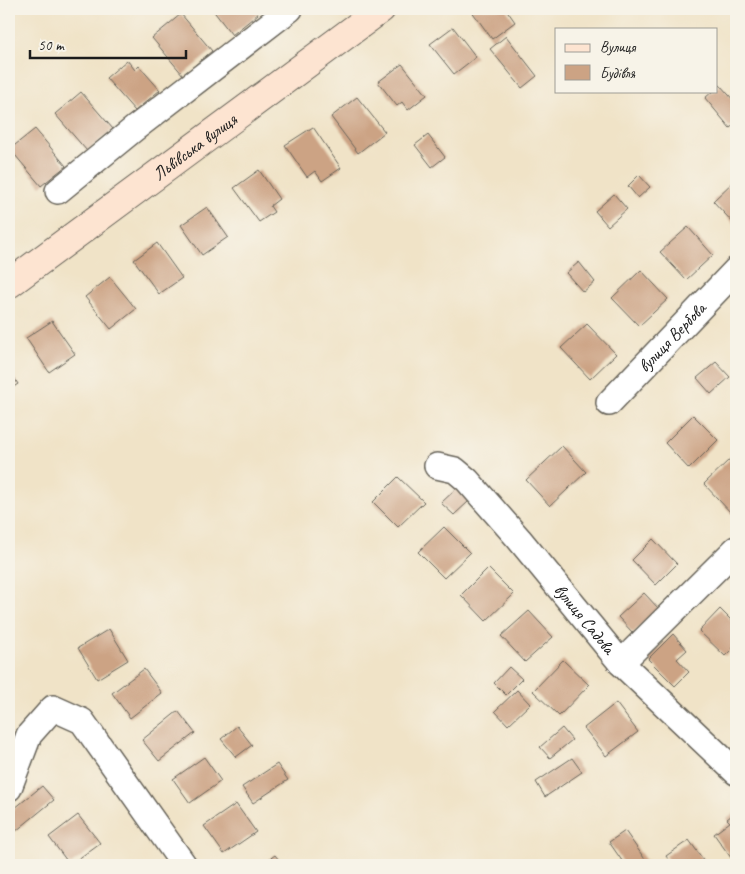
<svg xmlns="http://www.w3.org/2000/svg" width="745" height="874" viewBox="0 0 745 874" font-family="Caveat,sans-serif">
  <rect width="100%" height="100%" fill="#f7f3e8"/>
  <filter id="ink" filterUnits="userSpaceOnUse"><feTurbulence type="fractalNoise" baseFrequency=".02" numOctaves="2"/><feDisplacementMap in="SourceGraphic" scale="10" xChannelSelector="R" yChannelSelector="G"/><feConvolveMatrix kernelMatrix="1 2 1 2 8 2 1 2 1" color-interpolation-filters="sRGB"/></filter>
  <filter id="wash" filterUnits="userSpaceOnUse"><feTurbulence type="fractalNoise" baseFrequency=".0096" numOctaves="4" result="noise"/><feDisplacementMap in="SourceGraphic" scale="20" xChannelSelector="R" yChannelSelector="G"/><feGaussianBlur stdDeviation="1.12" result="paint"/><feColorMatrix in="noise" values="0 0 0 0 0 0 0 0 0 0 0 0 0 0 0 0 0 1.4 0 .05"/><feComposite in="paint" operator="in"/></filter>
  <g filter="url(#wash)">
    <rect width="100%" height="100%" fill="#f0e3c7"/>
    <g id="blocks">
      <path fill="#cca384" d="M 212,9 L 254,9 L 258,14 L 232,35 Z
        M 472,9 L 506,9 L 515,22 L 492,39 L 471,10 Z
        M 181,14 L 212,51 L 183,75 L 152,38 Z
        M 453,27 L 476,57 L 454,74 L 430,44 Z
        M 506,36 L 537,76 L 522,88 L 490,49 Z
        M 127,60 L 135,70 L 139,66 L 160,90 L 135,111 L 106,78 Z
        M 402,64 L 427,95 L 408,110 L 402,102 L 397,106 L 378,82 Z
        M 720,85 L 736,103 L 736,123 L 730,128 L 705,98 L 713,91 L 716,91 L 716,88 Z
        M 81,92 L 113,129 L 87,151 L 55,114 Z
        M 357,97 L 385,132 L 358,153 L 331,117 Z
        M 313,127 L 341,168 L 322,181 L 315,171 L 307,177 L 285,145 Z
        M 35,129 L 66,166 L 41,186 L 10,149 Z
        M 428,135 L 445,157 L 432,167 L 415,145 Z
        M 259,170 L 279,199 L 270,206 L 274,212 L 259,222 L 234,188 Z
        M 639,175 L 650,187 L 638,198 L 628,186 Z
        M 736,179 L 736,226 L 713,201 Z
        M 614,194 L 627,209 L 608,226 L 595,211 Z
        M 207,207 L 228,237 L 202,255 L 181,225 Z
        M 688,227 L 713,255 L 686,280 L 660,252 Z
        M 157,243 L 182,278 L 159,294 L 134,260 Z
        M 579,262 L 595,282 L 583,292 L 566,273 Z
        M 641,270 L 668,299 L 639,326 L 612,298 Z
        M 110,277 L 136,309 L 111,329 L 85,297 Z
        M 52,321 L 75,354 L 49,372 L 26,338 Z
        M 587,324 L 616,354 L 590,379 L 561,348 Z
        M 716,362 L 730,377 L 711,394 L 697,378 Z
        M 9,370 L 18,384 L 9,390 Z
        M 693,415 L 718,440 L 689,469 L 665,443 Z
        M 562,446 L 586,472 L 550,506 L 526,480 Z
        M 731,458 L 736,464 L 736,510 L 732,514 L 704,484 Z
        M 398,477 L 424,502 L 398,527 L 373,502 Z
        M 457,488 L 469,501 L 454,515 L 441,503 Z
        M 444,527 L 470,553 L 444,578 L 418,552 Z
        M 653,539 L 677,564 L 656,585 L 632,560 Z
        M 488,568 L 514,594 L 486,621 L 461,595 Z
        M 644,593 L 659,609 L 633,633 L 618,617 Z
        M 720,609 L 736,625 L 736,645 L 725,656 L 699,631 Z
        M 529,611 L 553,637 L 525,662 L 501,636 Z
        M 109,629 L 128,660 L 97,679 L 78,648 Z
        M 673,634 L 687,650 L 677,659 L 689,672 L 675,686 L 648,659 Z
        M 563,660 L 589,685 L 559,716 L 533,691 Z
        M 509,667 L 522,679 L 506,695 L 494,683 Z
        M 144,669 L 162,693 L 130,718 L 112,693 Z
        M 517,690 L 530,704 L 508,725 L 495,711 Z
        M 616,703 L 638,732 L 606,756 L 584,728 Z
        M 178,711 L 195,733 L 159,761 L 142,740 Z
        M 237,726 L 252,745 L 236,757 L 221,739 Z
        M 562,728 L 572,740 L 550,758 L 540,747 Z
        M 204,757 L 221,781 L 190,803 L 173,779 Z
        M 572,758 L 582,772 L 545,797 L 536,782 Z
        M 277,764 L 288,780 L 253,803 L 242,787 Z
        M 42,786 L 54,800 L 16,831 L 9,822 L 9,813 Z
        M 236,804 L 256,832 L 224,854 L 204,826 Z
        M 736,812 L 736,860 L 734,862 L 714,834 L 730,822 L 727,819 Z
        M 78,815 L 100,843 L 70,865 L 49,837 Z
        M 625,831 L 649,865 L 625,865 L 609,842 Z
        M 689,840 L 707,865 L 672,865 L 666,856 Z
        M 275,855 L 283,865 L 261,865 Z"/>
    </g>
  </g>
  <g filter="url(#ink)">
    <use href="#blocks" fill-opacity="0" stroke="#666258" stroke-width="1"/>
    <g fill="none" stroke-linecap="round" stroke-linejoin="round">
      <g stroke="#666258" stroke-width="28">
        <g id="street">
          <path d="M 58,191 L 134,129 L 290,9"/>
          <path id="s1" d="M 609,403 L 736,270"/>
          <path id="s2" d="M 437,466 L 455,470 L 467,480 L 519,539 L 621,663 L 736,772"/>
          <path d="M 621,663 L 736,549"/>
          <path d="M 9,788 L 29,735 L 53,708 L 82,721 L 184,865"/>
        </g>
      </g>
      <g stroke="#666258" stroke-width="30">
        <g id="secondary">
          <path id="s3" d="M 9,284 L 381,9"/>
        </g>
      </g>
      <use href="#street" stroke="#fff" stroke-width="25"/>
      <use href="#secondary" stroke="#fde4d1" stroke-width="28"/>
    </g>
  </g>
  <g text-anchor="middle" dominant-baseline="central" stroke-width="4" stroke-linejoin="round" paint-order="stroke">
    <g font-size="18" fill="#1c1c1c" stroke="#f7f3e8">
      <text stroke="none"><textPath href="#s3" startOffset="231">Львівська вулиця</textPath></text>
      <text stroke="none"><textPath href="#s1" startOffset="91">вулиця Вербова</textPath></text>
      <text stroke="none"><textPath href="#s2" startOffset="216">вулиця Садова</textPath></text>
    </g>
  </g>
  <rect width="745" height="874" fill="none" stroke="#f7f3e8" stroke-width="30"/>
  <rect x="555" y="28" width="162" height="65" fill="#f7f3e8" stroke="#9f9d96"/>
  <rect x="565" y="44" width="25" height="8" fill="#fde4d1" stroke="#9f9d96"/>
  <text x="600" y="52" font-size="15" fill="#1c1c1c">Вулиця</text>
  <rect x="565" y="65" width="25" height="15" fill="#cca384" stroke="#9f9d96"/>
  <text x="600" y="78" font-size="15" fill="#1c1c1c">Будівля</text>
  <path d="M30 50v8h156v-8" fill="none" stroke="#1c1c1c" stroke-width="2.5"/>
  <text x="38" y="50" font-size="15" fill="#1c1c1c" stroke="#f7f3e8" stroke-width="4" paint-order="stroke">50 m</text>
</svg>
